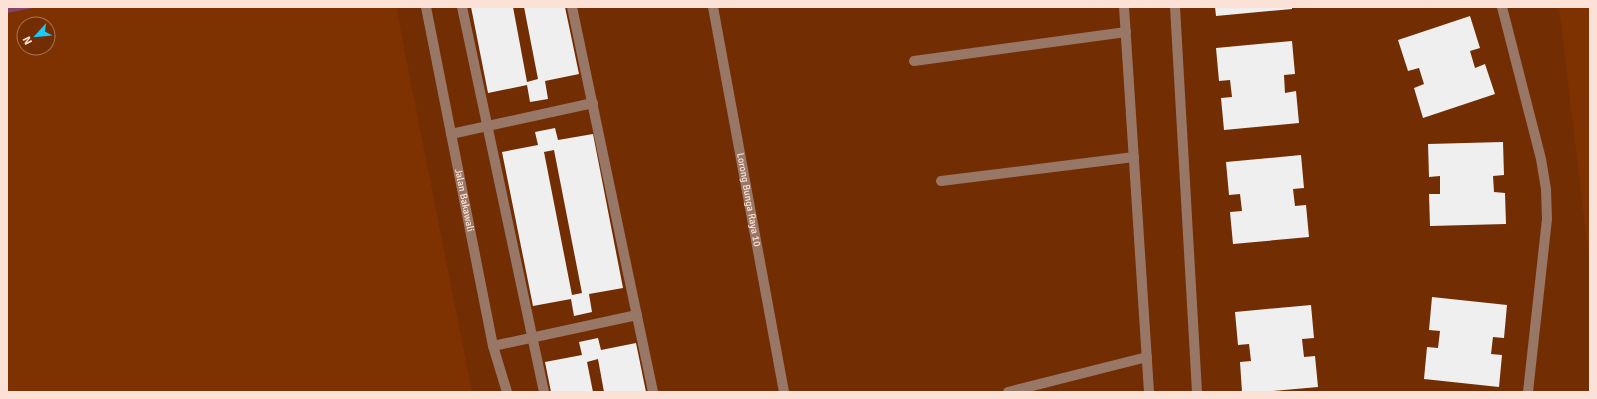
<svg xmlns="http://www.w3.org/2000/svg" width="1597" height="399" viewBox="0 0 1597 399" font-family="Signika,sans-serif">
  <rect width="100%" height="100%" fill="#722d03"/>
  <path fill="#7f3201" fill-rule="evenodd" d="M 38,7 L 396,7 L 472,392 L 7,392 L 7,13 ZM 24,24 L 48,24 L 48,48 L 24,48 Z
    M 1559,7 L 1590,7 L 1590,267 Z"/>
  <path fill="#84456a" d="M 7,7 L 38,7 L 7,13 Z"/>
  <path fill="#efefef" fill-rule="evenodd" d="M 471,7 L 513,7 L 527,82 L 538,79 L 524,7 L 565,7 L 579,74 L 545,81 L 548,99 L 530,102 L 527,85 L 488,93 Z
    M 1215,7 L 1292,7 L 1292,9 L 1216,16 Z
    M 1470,16 L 1480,48 L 1470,51 L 1475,68 L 1485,64 L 1495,94 L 1423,118 L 1414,88 L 1424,84 L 1419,68 L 1408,71 L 1398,40 Z
    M 1292,41 L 1295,74 L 1284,75 L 1285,93 L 1296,91 L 1299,123 L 1224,130 L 1221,98 L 1232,97 L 1230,80 L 1219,81 L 1216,48 Z
    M 555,128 L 558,140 L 593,134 L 623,288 L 589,294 L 592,312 L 574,316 L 571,299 L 533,306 L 502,152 L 538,145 L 535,132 ZM 554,150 L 582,293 L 572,295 L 544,152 Z
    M 1503,142 L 1504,175 L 1493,176 L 1494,192 L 1505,193 L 1506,224 L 1430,226 L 1429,194 L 1440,194 L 1440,176 L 1429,177 L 1428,144 Z
    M 1301,155 L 1304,188 L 1293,189 L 1295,206 L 1306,205 L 1309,237 L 1233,244 L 1230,212 L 1242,211 L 1240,194 L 1229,195 L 1226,162 Z
    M 1432,297 L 1507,305 L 1504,338 L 1493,337 L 1491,354 L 1502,355 L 1499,387 L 1424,379 L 1427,347 L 1438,348 L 1440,331 L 1429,330 Z
    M 1311,305 L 1314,338 L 1302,339 L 1304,357 L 1315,356 L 1318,387 L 1263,392 L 1242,392 L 1240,362 L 1251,361 L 1249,344 L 1238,345 L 1235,312 Z
    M 598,338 L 601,350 L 636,343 L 646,392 L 604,392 L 598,359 L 587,362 L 593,392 L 551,392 L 545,362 L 582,355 L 579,342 Z"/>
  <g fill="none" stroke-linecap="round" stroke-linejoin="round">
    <g stroke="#997767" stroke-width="10">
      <path id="s1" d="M 426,7 L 493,346 L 507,392"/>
      <path d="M 462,7 L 544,392"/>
      <path d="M 572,7 L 653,392"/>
      <path id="s2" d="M 713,7 L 784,392"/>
      <path d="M 1124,7 L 1149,392"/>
      <path d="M 1175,7 L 1197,392"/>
      <path d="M 1502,7 L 1541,159 L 1546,189 L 1547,219 L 1528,392"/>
      <path d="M 914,61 L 1126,32"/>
      <path d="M 451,134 L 593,103"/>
      <path d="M 941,181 L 1134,157"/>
      <path d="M 493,346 L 637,315"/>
      <path d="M 1008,392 L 1147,357"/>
    </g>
  </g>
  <g text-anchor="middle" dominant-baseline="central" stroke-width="4" stroke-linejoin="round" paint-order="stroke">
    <g font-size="10" fill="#fce2d6" stroke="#722d03">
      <text stroke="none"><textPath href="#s1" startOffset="197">Jalan Bakawali</textPath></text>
      <text stroke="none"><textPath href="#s2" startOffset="196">Lorong Bunga Raya 10</textPath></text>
    </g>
  </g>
  <rect width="1597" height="399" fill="none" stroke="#fce2d6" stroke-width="16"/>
  <g transform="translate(36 36) rotate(243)"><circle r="19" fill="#722d03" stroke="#a97557"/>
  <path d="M0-3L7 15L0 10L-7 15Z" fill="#1bcafc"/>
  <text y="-6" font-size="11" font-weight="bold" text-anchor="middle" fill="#fce2d6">N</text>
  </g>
</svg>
